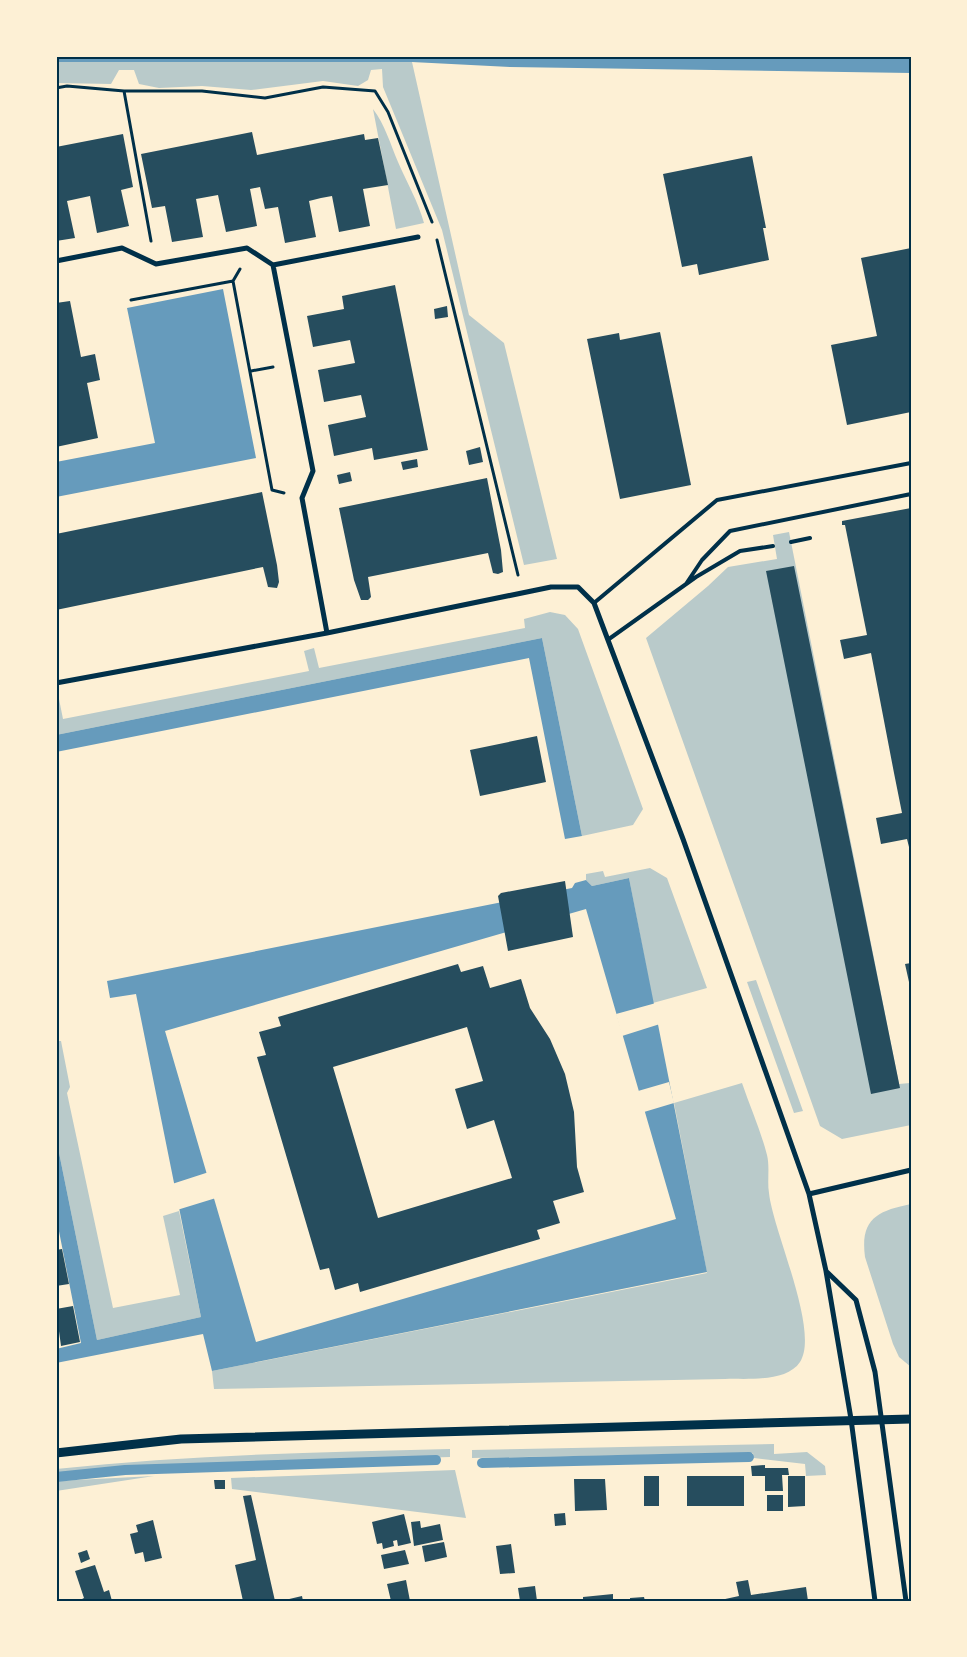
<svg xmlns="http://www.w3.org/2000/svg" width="967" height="1657" viewBox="0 0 967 1657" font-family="'DejaVu Sans',sans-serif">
  <rect width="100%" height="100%" fill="#fdf0d5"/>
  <path fill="#b9caca" d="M 56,62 L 412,62 L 469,315 L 504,343 L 557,559 L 524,565 L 442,230 L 383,87 L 382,69 L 371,70 L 368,80 L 358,86 L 323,81 L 251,90 L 202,86 L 159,88 L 139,84 L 134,70 L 119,70 L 111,84 L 56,83 Z
    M 373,109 C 385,125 390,143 398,162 C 407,183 418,201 424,223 L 396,229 Z
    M 789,532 L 899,1084 L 910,1083 L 911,1087 L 911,1125 L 842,1139 L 820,1126 L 646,638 L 708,586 L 728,567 L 777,559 L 773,535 Z
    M 550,612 L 565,615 L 578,629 L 643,809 L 633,825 L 582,836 L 542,638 L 56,735 L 56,699 L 59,699 L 63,719 L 309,671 L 304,651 L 314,648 L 319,668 L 525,628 L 524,619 Z
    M 650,868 L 667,878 L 707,988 L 653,1003 L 629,878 L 592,886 L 586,880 L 586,874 L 603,871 L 605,877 Z
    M 756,980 L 803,1111 L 794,1113 L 747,982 Z
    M 56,1041 L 61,1041 L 70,1087 L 67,1093 L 113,1308 L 180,1295 L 163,1216 L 179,1211 L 201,1317 L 97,1340 L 56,1138 Z
    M 742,1083 C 750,1107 761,1131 767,1155 C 770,1167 767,1181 769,1193 C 773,1231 820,1331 800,1362 C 786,1383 746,1378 725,1379 L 214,1389 L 212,1371 L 707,1273 L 674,1103 Z
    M 911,1204 L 911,1367 L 899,1357 L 893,1344 L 865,1257 C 860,1219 877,1211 911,1204 Z
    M 774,1444 L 774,1454 L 807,1452 L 825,1466 L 826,1475 L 806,1476 L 805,1464 L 754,1458 L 753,1453 L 472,1458 L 472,1450 Z
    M 450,1449 L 450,1457 L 125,1466 L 56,1474 L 56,1469 C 187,1455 318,1452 450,1449 Z
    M 455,1470 L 466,1518 L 232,1489 L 231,1478 Z
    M 154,1476 L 56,1491 L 56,1481 Z"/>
  <path fill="#669bbc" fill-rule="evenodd" d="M 56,56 L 911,56 L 911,73 L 510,67 L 412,62 L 56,62 Z
    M 223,289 L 256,458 L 56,497 L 56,462 L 155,443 L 127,308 Z
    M 542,638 L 582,836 L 565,839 L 529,658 L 56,752 L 56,735 Z
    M 629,878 L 707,1272 L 212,1371 L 203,1334 L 56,1363 L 56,1349 L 81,1343 L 56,1216 L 56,1138 L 97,1340 L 201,1317 L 136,994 L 110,998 L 107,981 L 572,888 L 575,883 L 586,880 L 592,886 ZM 586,909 L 676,1219 L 256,1342 L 165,1031 Z"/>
  <path fill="#fdf0d5" d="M 656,1003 L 660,1024 L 622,1036 L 616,1014 Z
    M 669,1082 L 674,1103 L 644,1112 L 638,1091 Z
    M 209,1172 L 216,1198 L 177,1210 L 172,1184 Z"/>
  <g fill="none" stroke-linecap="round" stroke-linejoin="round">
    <path stroke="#669bbc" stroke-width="10" d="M 482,1463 L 749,1457
      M 56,1477 L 125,1470 L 436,1460"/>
  </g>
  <path fill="#264d5e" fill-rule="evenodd" d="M 252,132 L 257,155 L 364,134 L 365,140 L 378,138 L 388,185 L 363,189 L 370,226 L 339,232 L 332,196 L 321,198 L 309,201 L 316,237 L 285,243 L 278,207 L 265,209 L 260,187 L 250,189 L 257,226 L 226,232 L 218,195 L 196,199 L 203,237 L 172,242 L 165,206 L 152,208 L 141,154 Z
    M 123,134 L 133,187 L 121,190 L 129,226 L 97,233 L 90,196 L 67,201 L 75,238 L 56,241 L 56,147 Z
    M 752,156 L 766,228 L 763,228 L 769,260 L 699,275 L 697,264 L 682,267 L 663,174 Z
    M 911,248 L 911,412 L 847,425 L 831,345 L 877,336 L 861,258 Z
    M 395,285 L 428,450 L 374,460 L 372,448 L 334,456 L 328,425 L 366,417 L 361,395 L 324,402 L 318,370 L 355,363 L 350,340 L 313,347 L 307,316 L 344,309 L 342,296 Z
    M 70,301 L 81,357 L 95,354 L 100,380 L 87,383 L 98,438 L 56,447 L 56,303 Z
    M 447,306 L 448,317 L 435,319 L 434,309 Z
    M 660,332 L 691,485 L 620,499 L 587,339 L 619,333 L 620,340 Z
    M 480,447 L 483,462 L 469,465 L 466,451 Z
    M 417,459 L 418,467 L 403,470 L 401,462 Z
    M 350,472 L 352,481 L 339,484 L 337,475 Z
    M 487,478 L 501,550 L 503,572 L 498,574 L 493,573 L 488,553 L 368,577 L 371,597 L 368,600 L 361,600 L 354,580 L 339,508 Z
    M 262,492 L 277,565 L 279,582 L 277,588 L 268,587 L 263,567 L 56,610 L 56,534 Z
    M 911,508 L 911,851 L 910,851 L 907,839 L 881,844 L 876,818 L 902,813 L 894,773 L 871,653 L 844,659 L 840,640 L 867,635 L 845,525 L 842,525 L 842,521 Z
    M 794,566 L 900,1088 L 871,1094 L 766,571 Z
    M 537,736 L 546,782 L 480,796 L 470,750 Z
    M 565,881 L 573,937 L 508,951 L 498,896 L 501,893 Z
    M 911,963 L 911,982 L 909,982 L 905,964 Z
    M 458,964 L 461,972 L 483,966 L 490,988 L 521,979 L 530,1008 L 550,1039 L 565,1074 L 574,1112 L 577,1167 L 584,1192 L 553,1201 L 560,1223 L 537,1230 L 540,1239 L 360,1292 L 358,1283 L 335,1290 L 329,1268 L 320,1270 L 257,1057 L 266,1055 L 259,1032 L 281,1026 L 278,1017 ZM 467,1027 L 483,1081 L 455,1089 L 467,1129 L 494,1120 L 512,1178 L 378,1218 L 333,1067 Z
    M 62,1249 L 69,1284 L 56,1286 L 56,1250 Z
    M 73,1306 L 80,1342 L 61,1346 L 56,1309 Z
    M 765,1465 L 765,1468 L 788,1468 L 789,1475 L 782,1475 L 783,1491 L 765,1491 L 765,1476 L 752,1476 L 751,1466 Z
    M 644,1476 L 659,1476 L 659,1506 L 644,1506 Z
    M 687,1476 L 744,1476 L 744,1506 L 687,1506 Z
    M 788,1476 L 805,1476 L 805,1506 L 788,1507 Z
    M 574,1479 L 605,1479 L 607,1510 L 575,1511 Z
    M 214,1480 L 225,1480 L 225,1489 L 215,1489 Z
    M 251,1495 L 275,1601 L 243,1601 L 235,1565 L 256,1560 L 243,1496 Z
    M 767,1495 L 783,1495 L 783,1511 L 767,1511 Z
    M 565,1513 L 566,1525 L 555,1526 L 554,1514 Z
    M 404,1514 L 411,1543 L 398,1546 L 397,1540 L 393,1541 L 394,1546 L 383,1549 L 382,1543 L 377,1544 L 372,1522 Z
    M 153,1520 L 162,1558 L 145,1562 L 143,1552 L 135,1554 L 130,1534 L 138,1532 L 136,1525 Z
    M 420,1521 L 421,1528 L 440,1524 L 443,1540 L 414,1546 L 411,1522 Z
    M 444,1542 L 447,1557 L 425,1562 L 422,1546 Z
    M 511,1544 L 515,1573 L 500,1574 L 496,1546 Z
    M 87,1550 L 90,1559 L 81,1563 L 78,1553 Z
    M 405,1550 L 409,1564 L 384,1569 L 381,1555 Z
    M 95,1565 L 104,1592 L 109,1590 L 112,1601 L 78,1601 L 84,1598 L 75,1571 Z
    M 406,1580 L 410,1601 L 391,1601 L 387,1584 Z
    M 748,1580 L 751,1595 L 806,1587 L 808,1601 L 716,1601 L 739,1596 L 736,1582 Z
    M 535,1586 L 537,1601 L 520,1601 L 518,1588 Z
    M 613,1594 L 613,1601 L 583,1601 L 583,1597 Z
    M 302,1596 L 303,1601 L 285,1601 L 285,1600 Z
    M 644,1597 L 645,1601 L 630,1601 L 630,1598 Z"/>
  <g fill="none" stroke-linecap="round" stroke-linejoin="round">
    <path stroke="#003049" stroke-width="3" d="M 56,88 L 67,86 L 124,91 L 202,91 L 265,98 L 323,87 L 375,91 L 388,112 L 432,222
      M 124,91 L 151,241
      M 437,240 L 518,575
      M 233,281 L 240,269
      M 131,300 L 233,281 L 272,490 L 284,493
      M 251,371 L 273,367"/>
    <path stroke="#003049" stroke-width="4" d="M 791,542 L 810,538
      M 686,584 L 702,560 L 730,531 L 911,494
      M 594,603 L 717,500 L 911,463
      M 609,639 L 696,577 L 740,551 L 773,546"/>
    <path stroke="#003049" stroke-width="5" d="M 56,261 L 122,248 L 156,264 L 247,248 L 273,265 L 418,237
      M 273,265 L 313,471 L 302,498 L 327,633
      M 56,683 L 327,633 L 551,587 L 578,587 L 594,603 L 683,839 L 809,1194 L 826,1271 L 851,1419 L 875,1601
      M 809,1194 L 911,1170
      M 827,1272 L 856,1300 L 875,1372 L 906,1601"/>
    <path stroke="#003049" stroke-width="9" d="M 56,1453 L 181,1439 L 911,1419"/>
  </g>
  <rect width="967" height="1657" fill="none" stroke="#fdf0d5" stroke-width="115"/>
  <rect x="58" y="58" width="852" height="1542" fill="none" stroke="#003049" stroke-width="2"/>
</svg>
